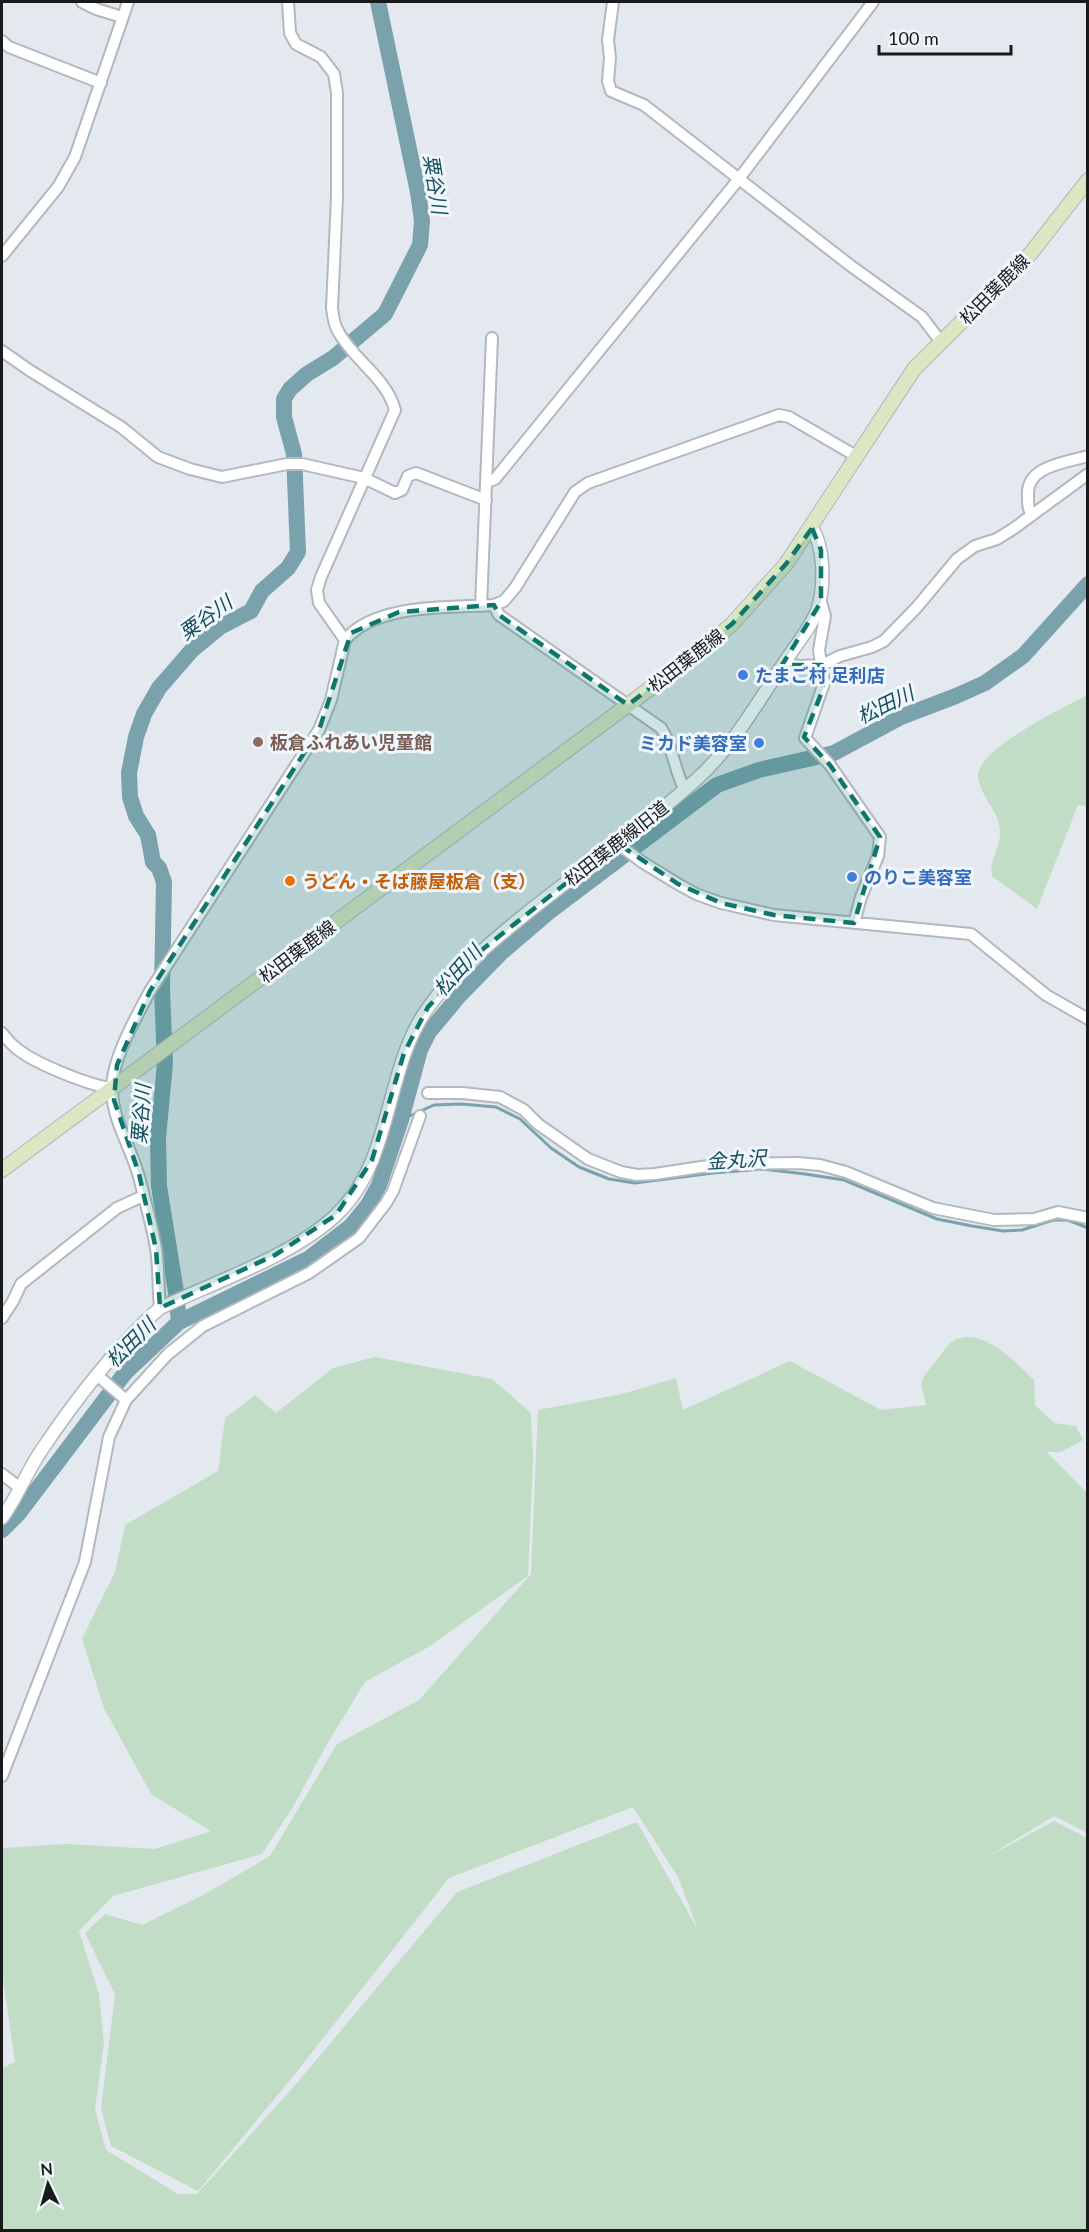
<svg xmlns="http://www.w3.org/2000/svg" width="1089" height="2232" viewBox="0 0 1089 2232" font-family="Lato,'Noto Sans JP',sans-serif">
  <rect width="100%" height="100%" fill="#e3e9ee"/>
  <path fill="#c1ddc5" d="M 1087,695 L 1087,806 L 1078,805 L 1037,909 L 992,876 C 988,860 1001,848 1000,831 C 1000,811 979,796 978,776 C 977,749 1065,707 1087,695 Z
    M 966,1337 C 993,1337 1015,1362 1034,1380 L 1035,1405 L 1054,1423 L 1076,1426 L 1083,1440 L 1061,1452 L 1047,1452 L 1087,1493 L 1087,1833 L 1054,1816 L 985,1858 L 1054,1821 L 1087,1838 L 1087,2230 L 2,2230 L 2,2068 L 15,2062 L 2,1972 L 2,1848 L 65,1844 L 155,1849 L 211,1831 L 151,1794 L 104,1708 L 82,1639 L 115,1572 L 125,1525 L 218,1471 L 225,1418 L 255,1395 L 276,1413 L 333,1368 L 375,1357 L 492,1379 L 531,1413 L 533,1460 L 528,1576 L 430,1646 L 365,1682 L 327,1744 L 293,1807 L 262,1854 L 113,1896 L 79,1931 L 99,1994 L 104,2043 L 95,2109 L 106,2150 L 178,2194 L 197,2194 L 297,2083 L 457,1892 L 637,1822 L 698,1930 L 678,1877 L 633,1807 L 449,1878 L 291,2079 L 198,2191 L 111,2146 L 101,2109 L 115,1994 L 85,1933 L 105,1914 L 142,1925 L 203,1895 L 270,1856 L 337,1744 L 419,1700 L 531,1574 L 538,1410 L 622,1394 L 676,1378 L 683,1410 L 790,1361 L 881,1410 L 926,1405 L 921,1384 L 924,1376 L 949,1344 L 956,1339 Z"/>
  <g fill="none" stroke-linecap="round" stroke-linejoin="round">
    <path stroke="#79a2ac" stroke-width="3" d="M 401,1120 L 434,1105 L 461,1104 L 496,1107 L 520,1119 L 551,1148 L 579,1167 L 609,1179 L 635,1183 L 713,1173 L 762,1169 L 805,1174 L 844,1180 L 937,1219 L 972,1226 L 1003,1231 L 1022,1230 L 1053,1220 L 1068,1220 L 1088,1228"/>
    <path stroke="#79a2ac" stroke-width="16" d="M 179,1322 L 176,1292 L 159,1186 L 158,1138 L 165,1063 L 162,990 L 164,882 L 159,868 L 153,862 L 148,835 L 136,816 L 130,797 L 129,773 L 136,737 L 144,714 L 159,688 L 192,650 L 220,627 L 251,611 L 262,591 L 288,568 L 298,552 L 294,454 L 284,417 L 284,399 L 290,389 L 307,374 L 333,358 L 385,314 L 420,245 L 422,221 L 418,192 L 378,2
      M 2,1530 L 19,1513 L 125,1373 L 179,1322 L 308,1259 L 351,1226 L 368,1205 L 379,1185 L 401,1120 L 420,1050 L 429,1032 L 459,996 L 501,953 L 550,911 L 717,785 L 759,770 L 834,753 L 901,717 L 956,696 L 985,683 L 1023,656 L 1088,584"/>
    <g stroke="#b2b8bd" stroke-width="14">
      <path id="minor" d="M 82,2 L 96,9 L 122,17
        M 288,2 L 290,33 L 296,44 L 321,57 L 334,74 L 337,93 L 337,197 L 332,308 C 333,316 334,325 338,331 C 354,361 386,377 395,410 L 321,577 L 317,590 L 319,603 L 345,640
        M 613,2 L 608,40 L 610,58 L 608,81 L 611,91 L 644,105 L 851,266 L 922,317 L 941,342
        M 2,41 L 9,47 L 101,83
        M 2,256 L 58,187 L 75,157 L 128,2
        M 2,351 L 29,370 L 121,427 L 158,457 L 190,469 L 222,477 L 287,464 L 302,464 L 364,478 L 395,493 L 402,490 L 408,476 L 416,473 L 486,500
        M 487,482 L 495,479 L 738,180 L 873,2
        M 1032,515 C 1028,509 1028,504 1028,497 C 1025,466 1064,463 1088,456
        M 821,602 L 825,616 L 819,650 L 824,683 L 805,738 L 830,765 L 880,837 L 878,856 L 861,897 L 854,923
        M 494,605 L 499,615 L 661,728 C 674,748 673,768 685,790
        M 481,606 L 492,338
        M 784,664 L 800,666 L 822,665 L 840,656 L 872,647 L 884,641 L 917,607 L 957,559 L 975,546 L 997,539 L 1013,529 L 1088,474
        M 617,843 L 642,862 L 678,884 L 696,894 L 721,903 L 774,915 L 971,934 L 1046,995 L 1088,1019
        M 2,1033 C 6,1038 10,1043 15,1047 C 31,1062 90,1086 112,1088
        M 428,1093 L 462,1093 L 500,1097 L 524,1110 L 538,1124 L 588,1159 L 621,1172 L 637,1175 L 655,1174 L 721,1164 L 798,1163 L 820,1165 L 846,1172 L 933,1208 L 994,1220 L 1034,1219 L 1058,1212 L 1088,1218
        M 160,1308 C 158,1289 159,1268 156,1248 C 152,1225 145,1200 139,1177 C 131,1147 112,1120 112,1089 C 112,1059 136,1017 150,991 L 319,730 L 331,700 L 345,640 C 375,603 450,608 494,605 L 504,601 L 515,588 L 575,492 L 588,483 L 779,415 L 789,417 L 856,456
        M 2,1318 L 13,1301 L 21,1284 L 117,1208 L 143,1196
        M 97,1375 L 126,1400
        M 2,1474 L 20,1488
        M 2,1776 L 85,1562 L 109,1437 L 126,1400 L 168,1354 L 203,1326 L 309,1273 L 359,1238 L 386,1203 L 393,1191 L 420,1116"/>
    </g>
    <g stroke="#b2b8bd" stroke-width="15">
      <path id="tertiary" d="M 2,1518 C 17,1498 26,1473 41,1451 C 73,1403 109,1356 151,1316 L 160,1308 C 214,1282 293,1256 336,1215 C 395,1160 383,1067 430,1005 C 449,979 474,957 499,936 C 563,881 635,835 698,778 C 733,746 756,705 782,666 C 809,625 825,616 822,564 C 821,550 819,539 812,528"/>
    </g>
    <g stroke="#b2b8bd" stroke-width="16">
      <path id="secondary" d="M 2,1170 L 628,705 L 707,646 L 732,624 L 786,564 L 914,369 L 1031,253 L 1088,180"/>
    </g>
    <use href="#minor" stroke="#fff" stroke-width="10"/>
    <use href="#tertiary" stroke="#fff" stroke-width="12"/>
    <use href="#secondary" stroke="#dbe6c2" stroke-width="14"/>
  </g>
  <path fill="#0f766e" fill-opacity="0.2" stroke="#0f766e" stroke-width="4.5" stroke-dasharray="12 8" stroke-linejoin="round" d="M 812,528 L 821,550 L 821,602 L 782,665 L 822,665 L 823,689 L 804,737 L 830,765 L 880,837 L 854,923 L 774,915 L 721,903 L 678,884 L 617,843 L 483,949 L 428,1007 L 404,1053 L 372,1160 L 336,1215 L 275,1255 L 160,1308 L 156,1249 L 139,1174 L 114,1100 L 117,1065 L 150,991 L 319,730 L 351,633 L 399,612 L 494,605 L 499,615 L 628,705 L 732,624 L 786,564 Z"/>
  <g fill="#3f7fe0" stroke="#f0f6fc" stroke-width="2">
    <circle cx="743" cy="675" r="6"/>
    <circle cx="759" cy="743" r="6"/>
    <circle cx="852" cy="877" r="6"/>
  </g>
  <circle fill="#8d6e63" stroke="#f0f6fc" stroke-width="2" cx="258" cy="742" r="6"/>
  <circle fill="#e8710a" stroke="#f0f6fc" stroke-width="2" cx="290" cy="881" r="6"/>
  <g text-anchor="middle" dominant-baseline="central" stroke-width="6" stroke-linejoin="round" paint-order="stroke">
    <g font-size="18" fill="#181a1c" stroke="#f0f6fc">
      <text transform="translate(994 289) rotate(-45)">松田葉鹿線</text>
      <text transform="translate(686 660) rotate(-38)">松田葉鹿線</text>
      <text transform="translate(616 843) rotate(-38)">松田葉鹿線旧道</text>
      <text transform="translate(297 951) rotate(-37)">松田葉鹿線</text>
    </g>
    <g font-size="18" font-weight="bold" fill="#366cbe" stroke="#f0f6fc" text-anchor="start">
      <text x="755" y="675">たまご村 足利店</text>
      <text x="747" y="743" text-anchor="end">ミカド美容室</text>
      <text x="864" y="877">のりこ美容室</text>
    </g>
    <g font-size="18" font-weight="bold" fill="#785e54" stroke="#f0f6fc" text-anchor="start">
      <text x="270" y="742">板倉ふれあい児童館</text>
    </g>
    <g font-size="18" font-weight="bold" fill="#c56008" stroke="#f0f6fc" text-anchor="start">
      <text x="302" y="881">うどん・そば藤屋板倉（支）</text>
    </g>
    <g font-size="20" font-style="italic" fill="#144f5b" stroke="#f0f6fc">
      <text transform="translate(436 184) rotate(81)">粟谷川</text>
      <text transform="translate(205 617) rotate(-36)">粟谷川</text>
      <text transform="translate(885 704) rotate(-26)">松田川</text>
      <text transform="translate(457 970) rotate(-48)">松田川</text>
      <text transform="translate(140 1114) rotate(-86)">粟谷川</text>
      <text transform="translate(736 1159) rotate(-4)">金丸沢</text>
      <text transform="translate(130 1342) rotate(-45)">松田川</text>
    </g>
  </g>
  <rect width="1089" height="2232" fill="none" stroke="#181a1c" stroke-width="6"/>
  <g transform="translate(48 2184) rotate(355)" stroke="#f0f6fc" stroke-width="4.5" paint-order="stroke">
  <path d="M0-4.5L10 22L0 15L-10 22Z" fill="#181a1c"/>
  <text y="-9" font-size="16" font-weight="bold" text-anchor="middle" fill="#181a1c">N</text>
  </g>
  <path d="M879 45v9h132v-9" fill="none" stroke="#181a1c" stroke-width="3"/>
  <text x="888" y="45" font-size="18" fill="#181a1c" stroke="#f0f6fc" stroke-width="4.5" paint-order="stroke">100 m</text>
</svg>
